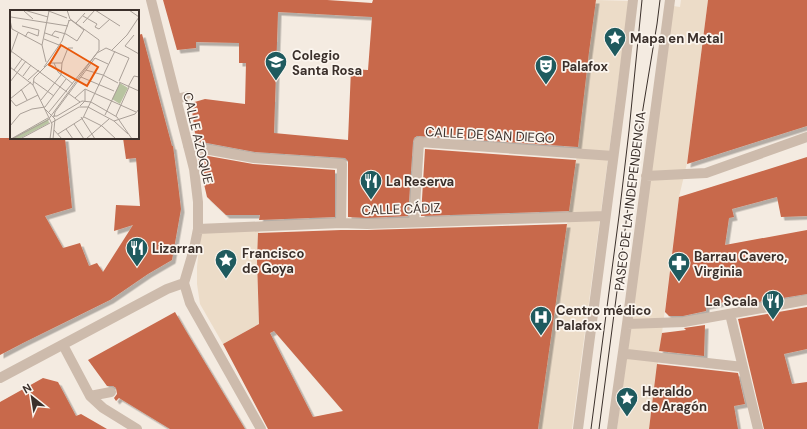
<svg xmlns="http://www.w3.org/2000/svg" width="807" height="429" viewBox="0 0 807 429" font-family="'DM Sans',sans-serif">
  <defs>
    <filter id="shadow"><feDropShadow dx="3.5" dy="3.5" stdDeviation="0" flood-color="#0004"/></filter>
  </defs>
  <rect width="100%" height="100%" fill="#f4ebe1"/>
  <path fill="#ecdcc8" d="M 596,0 L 629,1 L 572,429 L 538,429 L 567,224 L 577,154 L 589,52 Z
    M 681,0 L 708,0 L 687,163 L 679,197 L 662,333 L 649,429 L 617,429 L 673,6 L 680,7 Z
    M 259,227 L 257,268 L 259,324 L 223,344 L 200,304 L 197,284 L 197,267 L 201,229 Z"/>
  <path fill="#c8694b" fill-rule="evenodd" filter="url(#shadow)" d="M 163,0 L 327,0 L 372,3 L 373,0 L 596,0 L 589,52 L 578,147 L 419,136 L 417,136 L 414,138 L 413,142 L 408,216 L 367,218 L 348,217 L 348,161 L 345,158 L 255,152 L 196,141 L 191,103 L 205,99 L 245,104 L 246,63 L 239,63 L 239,43 L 196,42 L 196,48 L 177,50 ZM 278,12 L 372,17 L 368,70 L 351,69 L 348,140 L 274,133 Z
    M 708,0 L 807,0 L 807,126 L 687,164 Z
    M 142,34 L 172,146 L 173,146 L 178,184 L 181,209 L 172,260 L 148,274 L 110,300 L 23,343 L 0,355 L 0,138 L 65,138 L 72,208 L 45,216 L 63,248 L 80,243 L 89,266 L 97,263 L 103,272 L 133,225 L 114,231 L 116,205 L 140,206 L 136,158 L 126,159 L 123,138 L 138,138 L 138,35 Z
    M 425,149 L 576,160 L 569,211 L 421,216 Z
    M 197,154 L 253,164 L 335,170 L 335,217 L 259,220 L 260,215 L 226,215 L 207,197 Z
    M 807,157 L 807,216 L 781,217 L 777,197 L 732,209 L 734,217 L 729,218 L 725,245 L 807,230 L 807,294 L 734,306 L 732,301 L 706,306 L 706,311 L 683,316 L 669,316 L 665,312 L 679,197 Z
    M 567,224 L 538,429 L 268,429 L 223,344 L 259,324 L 257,261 L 258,233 L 341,230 L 367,230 ZM 274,331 L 343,411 L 313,417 L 270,333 Z
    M 807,307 L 807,349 L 784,354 L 792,384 L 807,382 L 807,429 L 764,429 L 738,319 Z
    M 175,312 L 186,331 L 245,429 L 170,429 L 119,398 L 116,401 L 114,398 L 117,394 L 116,388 L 113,386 L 107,386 L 88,360 Z
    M 705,325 L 704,356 L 659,351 L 662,333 L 686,330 L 684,328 Z
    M 657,364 L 738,373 L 745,404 L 734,406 L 738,429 L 649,429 Z
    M 43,378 L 58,382 L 76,416 L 81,414 L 107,429 L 0,429 L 0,402 Z"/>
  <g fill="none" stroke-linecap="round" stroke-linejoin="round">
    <path stroke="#cdbbac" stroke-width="10" d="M 151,0 L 194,169 L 198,202 L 198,229 L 194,249 L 184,283 L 190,303 L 261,429
      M 176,99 L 189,96
      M 188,146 L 254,158 L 342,164 L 341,223
      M 646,176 L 706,173 L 807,137
      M 414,222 L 419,142 L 613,156
      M 198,229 L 341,223 L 367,224 L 605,216
      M 730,314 L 758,429
      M 627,324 L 684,322 L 807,300
      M 63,345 L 90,396 L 103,408 L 137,429
      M 627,354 L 743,367
      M 0,378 L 167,289 L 184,283
      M 90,396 L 111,392
      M 578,429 L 622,91 L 633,0
      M 612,429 L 627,324 L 670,0"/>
    <path stroke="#3b302b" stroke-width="1" d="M 591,429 L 619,216 L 629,131 L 642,0
      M 599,429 L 633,169 L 657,24 L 660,0"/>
  </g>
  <defs>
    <g id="sight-pin" transform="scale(1.15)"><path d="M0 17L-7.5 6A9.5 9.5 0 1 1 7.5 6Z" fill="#1f5a5e" stroke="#fbf5ee"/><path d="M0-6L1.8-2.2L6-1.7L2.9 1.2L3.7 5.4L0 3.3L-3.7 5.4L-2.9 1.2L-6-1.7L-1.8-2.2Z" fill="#fff"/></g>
    <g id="school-pin" transform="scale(1.15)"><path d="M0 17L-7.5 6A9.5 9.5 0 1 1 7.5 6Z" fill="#1f5a5e" stroke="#fbf5ee"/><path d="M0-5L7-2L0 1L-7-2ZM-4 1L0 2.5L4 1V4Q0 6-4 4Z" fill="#fff"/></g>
    <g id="theatre-pin" transform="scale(1.15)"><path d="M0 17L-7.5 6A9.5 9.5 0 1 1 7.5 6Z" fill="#1f5a5e" stroke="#fbf5ee"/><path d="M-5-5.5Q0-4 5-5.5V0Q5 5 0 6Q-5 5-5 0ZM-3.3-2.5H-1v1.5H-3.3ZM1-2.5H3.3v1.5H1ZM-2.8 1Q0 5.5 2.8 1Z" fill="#fff"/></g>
    <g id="restaurant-pin" transform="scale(1.15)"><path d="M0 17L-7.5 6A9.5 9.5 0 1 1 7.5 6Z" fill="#1f5a5e" stroke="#fbf5ee"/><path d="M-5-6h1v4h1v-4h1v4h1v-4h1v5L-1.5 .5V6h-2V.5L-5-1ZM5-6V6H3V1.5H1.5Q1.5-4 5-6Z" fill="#fff"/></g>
    <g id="pharmacy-pin" transform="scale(1.15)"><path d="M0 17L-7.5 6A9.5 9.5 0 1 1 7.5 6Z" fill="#1f5a5e" stroke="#fbf5ee"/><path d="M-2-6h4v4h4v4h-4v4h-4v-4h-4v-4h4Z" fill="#fff"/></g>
    <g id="hospital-pin" transform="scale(1.15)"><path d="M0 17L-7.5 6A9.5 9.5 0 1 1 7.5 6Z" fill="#1f5a5e" stroke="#fbf5ee"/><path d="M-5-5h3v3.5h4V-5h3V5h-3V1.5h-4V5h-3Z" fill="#fff"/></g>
  </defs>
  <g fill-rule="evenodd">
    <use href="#sight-pin" x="615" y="38"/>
    <use href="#school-pin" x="276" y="62"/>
    <use href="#theatre-pin" x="546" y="66"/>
    <use href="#restaurant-pin" x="371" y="181"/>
    <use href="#restaurant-pin" x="137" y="248"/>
    <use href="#sight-pin" x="226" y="260"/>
    <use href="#pharmacy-pin" x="679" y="263"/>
    <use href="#restaurant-pin" x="773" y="301"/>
    <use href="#hospital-pin" x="541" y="317"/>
    <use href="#sight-pin" x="627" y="398"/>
  </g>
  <g text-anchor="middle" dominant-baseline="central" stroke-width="3.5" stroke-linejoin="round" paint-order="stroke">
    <g font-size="13" font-weight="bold" fill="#3b302b" stroke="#fbf5ee" text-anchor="start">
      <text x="630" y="38">Mapa en Metal</text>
      <text x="292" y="55">Colegio<tspan x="292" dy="15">Santa Rosa</tspan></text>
      <text x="562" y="66">Palafox</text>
      <text x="386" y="181">La Reserva</text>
      <text x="152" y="248">Lizarran</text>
      <text x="242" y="253">Francisco<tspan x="242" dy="15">de Goya</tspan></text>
      <text x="694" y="256">Barrau Cavero,<tspan x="694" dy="15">Virginia</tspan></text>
      <text x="758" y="301" text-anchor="end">La Scala</text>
      <text x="556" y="310">Centro médico<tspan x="556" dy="15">Palafox</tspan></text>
      <text x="642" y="391">Heraldo<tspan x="642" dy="15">de Aragón</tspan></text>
    </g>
    <g font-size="13" fill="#3b302b" stroke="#fbf5ee">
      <text transform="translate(490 135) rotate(3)">CALLE DE SAN DIEGO</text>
      <text transform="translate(198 138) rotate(77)">CALLE AZOQUE</text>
      <text transform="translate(630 201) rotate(-83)">PASEO DE LA INDEPENDENCIA</text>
      <text transform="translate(401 209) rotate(-2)">CALLE CÁDIZ</text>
    </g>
  </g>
  <g transform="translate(10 10)">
    <rect width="129" height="129" fill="#f4ebe1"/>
    <path d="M 110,73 L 118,78 L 110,94 L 102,89 ZM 38,109 L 39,113 L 9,129 L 1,129 Z" fill="#b8c4a0"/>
    <path fill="none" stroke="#aaa098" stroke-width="1" d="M 14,0 L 38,7M 36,0 L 57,8M 119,0 L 129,7M 14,1 L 23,9M 73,6 L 87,14 L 85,17 L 89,19 L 100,9M 1,7 L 58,16M 0,10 L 2,19 L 32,35M 66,13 L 75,3M 73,13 L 85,0 L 110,16M 12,16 L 29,20 L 28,26 L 18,22 L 15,27M 35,23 L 49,28M 42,25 L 45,21 L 56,24 L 67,31 L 74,20 L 61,10 L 58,11M 124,25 L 115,36 L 129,44M 34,29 L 49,35M 102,40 L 117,25 L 129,7M 1,41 L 57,82M 0,45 L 8,23M 36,52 L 32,35 L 39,1M 39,53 L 52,53M 44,53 L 48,62 L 63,74M 52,53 L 58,38 L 63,38M 0,57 L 23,75 L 42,114 L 40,129M 34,57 L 52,31 L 59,11M 4,60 L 12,49M 76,60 L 93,65 L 108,73M 51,65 L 52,53M 13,66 L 21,55M 71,67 L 104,81M 18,70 L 29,60M 23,71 L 44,86M 0,72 L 16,51M 109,72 L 129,81M 23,75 L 24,68 L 39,53M 118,77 L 124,66 L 129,67M 11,79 L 17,90M 58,83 L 70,92M 65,88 L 75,79 L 126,102M 0,89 L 6,96 L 28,85M 0,89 L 21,72M 31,90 L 51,65M 70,96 L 75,91 L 75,79M 35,99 L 45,109 L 43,129M 39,102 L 87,43 L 96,38 L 119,48 L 109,71M 95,105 L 110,73M 43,106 L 47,106 L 72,91 L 81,92 L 107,107 L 122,129M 106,106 L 119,77M 44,107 L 45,102 L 85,48 L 98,54M 71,107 L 85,129M 74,107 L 92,116 L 106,129M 104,111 L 125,104 L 129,99M 41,113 L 69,97 L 78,97 L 104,111 L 118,124M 64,114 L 74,129M 0,116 L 10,104 L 22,99 L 35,97 L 56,69M 56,119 L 63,129M 44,120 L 52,129M 48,124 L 73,108 L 105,41M 1,129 L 38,108M 2,129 L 38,110 L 89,40 L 89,30 L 60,9 L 57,0M 10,129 L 40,113M 76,129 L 99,109"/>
    <path fill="#e8590c" fill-opacity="0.15" stroke="#e8590c" stroke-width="2" d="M 51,35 L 88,57 L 77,76 L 39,55 Z"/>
    <rect width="129" height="129" fill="none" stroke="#3b302b" stroke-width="2"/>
  </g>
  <g transform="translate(32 397) rotate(330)" stroke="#fbf5ee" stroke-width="3" paint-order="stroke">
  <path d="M0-3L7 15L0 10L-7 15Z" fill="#3b302b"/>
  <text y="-6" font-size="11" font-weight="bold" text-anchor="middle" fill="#3b302b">N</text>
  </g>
</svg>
